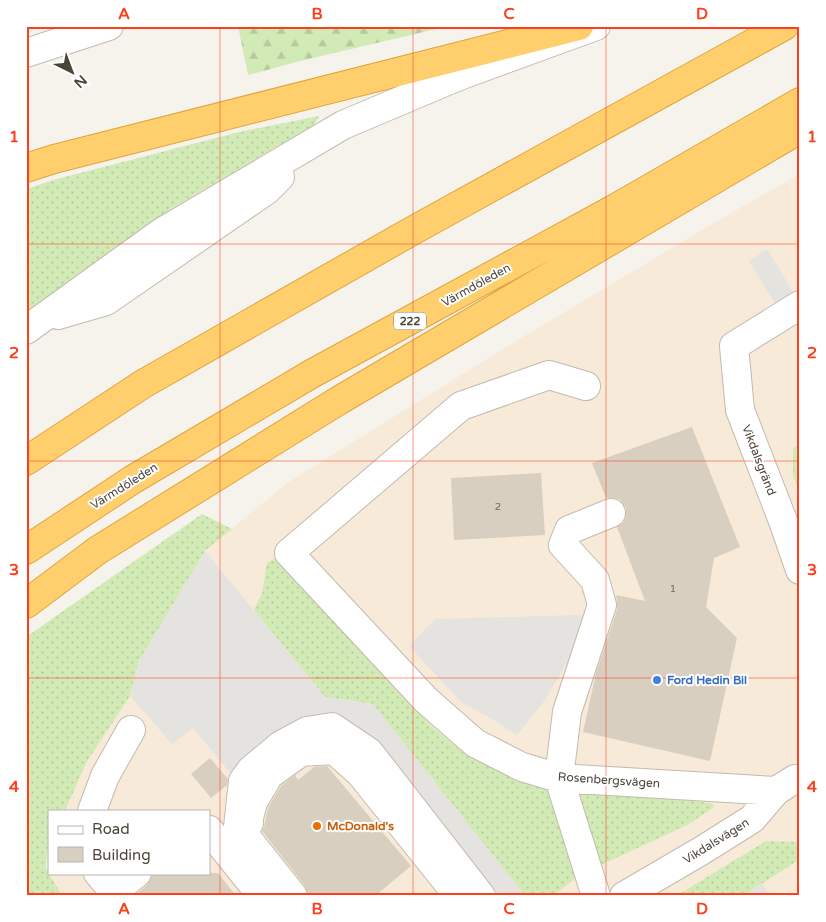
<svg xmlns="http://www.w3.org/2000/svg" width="826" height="922" viewBox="0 0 826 922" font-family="'Varela Round',sans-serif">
  <defs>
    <pattern id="grass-dots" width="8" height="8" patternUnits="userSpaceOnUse" patternTransform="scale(1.25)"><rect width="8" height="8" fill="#d2eab5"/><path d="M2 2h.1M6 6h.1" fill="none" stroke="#b6ca9c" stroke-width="1.8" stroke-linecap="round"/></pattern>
    <pattern id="forest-firs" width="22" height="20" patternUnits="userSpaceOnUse" patternTransform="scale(1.25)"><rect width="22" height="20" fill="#d2eab5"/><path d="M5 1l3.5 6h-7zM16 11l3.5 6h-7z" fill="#b6ca9c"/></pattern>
  </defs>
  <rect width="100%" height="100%" fill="#f6f3ec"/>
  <path fill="#f7ead8" d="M 800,174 L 800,445 L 793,448 L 793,477 L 800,493 L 800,896 L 62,896 L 49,873 L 209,873 L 209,811 L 65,811 L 86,763 L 130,696 L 205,551 L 287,483 L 516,341 L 731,213 Z"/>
  <path fill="url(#grass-dots)" d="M 319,116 L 314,125 L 172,208 L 43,305 L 26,312 L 26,189 L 53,180 L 239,132 Z
    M 202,514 L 232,529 L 205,551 L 139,661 L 130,696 L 86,763 L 65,811 L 49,811 L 49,848 L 47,852 L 46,868 L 62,896 L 26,896 L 26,637 Z
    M 275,558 L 390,680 L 429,724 L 466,755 L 552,791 L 579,876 L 552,896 L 525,896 L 373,704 L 325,697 L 254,610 L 262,593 L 267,563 Z
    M 576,789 L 711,803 L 714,807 L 689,824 L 603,864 L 594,864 Z
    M 766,841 L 800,842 L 800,859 L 743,896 L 676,896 Z"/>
  <path fill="url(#forest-firs)" d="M 238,26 L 449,26 L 300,61 L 248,75 Z
    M 800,445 L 800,493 L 793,477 L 793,448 Z"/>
  <path fill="#e5e3e0" d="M 767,249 L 795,295 L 777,307 L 749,261 Z
    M 205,551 L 325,697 L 373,704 L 525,896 L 489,896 L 368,754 L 232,775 L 193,728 L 172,744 L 130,696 L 139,661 Z
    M 578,615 L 586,617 L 583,636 L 545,700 L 517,735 L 487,716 L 461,702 L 409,646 L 435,619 Z
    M 762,883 L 771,896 L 743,896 Z"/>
  <path fill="#d8cfc1" d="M 692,427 L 740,547 L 714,558 L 706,607 L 737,638 L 710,761 L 583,732 L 596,673 L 617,610 L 617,601 L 616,595 L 645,601 L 617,527 L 624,522 L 626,516 L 626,508 L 620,500 L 614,498 L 606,498 L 592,463 Z
    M 541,473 L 545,535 L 454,540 L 451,478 Z
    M 210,758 L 228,779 L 227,785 L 211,798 L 191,774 Z
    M 327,766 L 411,866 L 375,896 L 309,896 L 305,886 L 262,831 L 264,827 L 268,808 L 281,786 L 295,775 L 298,780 L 314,767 Z
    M 154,873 L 218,873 L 236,896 L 134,896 L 147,885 Z"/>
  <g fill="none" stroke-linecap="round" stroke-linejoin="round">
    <g stroke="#c2bbae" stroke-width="30">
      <path id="minor" d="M 26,53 L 109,26
        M 800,305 L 734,346 L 740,410 L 783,521 L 800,570
        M 58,315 L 106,301 L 267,190 L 280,177
        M 26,330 L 162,232 L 343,125 L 459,76 L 596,26
        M 586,386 L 549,375 L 461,406 L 289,553 L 426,700 L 475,743 L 522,767 L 559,778 L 776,791
        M 92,811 L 105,776 L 131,730
        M 249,823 L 248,822 L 253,802 L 269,775 L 301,752 L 334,750 L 360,773 L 456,893 L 456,896
        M 209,830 L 262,896
        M 98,873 L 114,892
        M 117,896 L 114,892 L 137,873
        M 293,896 L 238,827 L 243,781 L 251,770 L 281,745 L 307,731 L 332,727 L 369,752 L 481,896
        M 596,896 L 559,778 L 567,712 L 602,605 L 595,580 L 563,545 L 569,530 L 611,513
        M 624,896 L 701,851 L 752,819 L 776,791 L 795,779 L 800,780"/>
    </g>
    <g stroke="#e0a43c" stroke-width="30">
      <path id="highway" d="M 26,168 L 54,159 L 579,26
        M 26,461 L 143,384 L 412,231 L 784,26
        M 26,550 L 132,480 L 313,373 L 614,209 L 800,102
        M 26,604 L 98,550 L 338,401 L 800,129"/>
    </g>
    <use href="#minor" stroke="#fff" stroke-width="28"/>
    <use href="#highway" stroke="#ffcf6e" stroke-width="28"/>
  </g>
  <path fill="none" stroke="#fc3f1d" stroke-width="1" stroke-opacity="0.55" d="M 220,26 L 220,896M 413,26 L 413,896M 606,26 L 606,896M 26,244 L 800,244M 26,461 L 800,461M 26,678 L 800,678"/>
  <circle fill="#3f7fe0" stroke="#fff" stroke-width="2" cx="657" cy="680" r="5"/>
  <circle fill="#e8710a" stroke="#fff" stroke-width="2" cx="317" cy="826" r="5"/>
  <g text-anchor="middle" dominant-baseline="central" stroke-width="4" stroke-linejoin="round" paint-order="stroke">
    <g font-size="10" fill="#6e675b">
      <text x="498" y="507">2</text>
      <text x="673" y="589">1</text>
    </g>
    <rect fill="#fff" stroke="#817c74" stroke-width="1" x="394" y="312.5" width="32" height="17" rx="4"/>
    <g font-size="11" font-weight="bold" fill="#4b4439">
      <text x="410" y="321">222</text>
    </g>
    <g font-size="12" fill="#4b4439" stroke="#fff">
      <text transform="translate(476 285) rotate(-29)">Värmdöleden</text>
      <text transform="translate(759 460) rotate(69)">Vikdalsgränd</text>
      <text transform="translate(124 486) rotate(-32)">Värmdöleden</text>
      <text transform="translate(609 780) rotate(4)">Rosenbergsvägen</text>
      <text transform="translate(716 841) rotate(-32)">Vikdalsvägen</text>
    </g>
    <g font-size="12" font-weight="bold" fill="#366cbe" stroke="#fff" text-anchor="start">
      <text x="667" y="680">Ford Hedin Bil</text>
    </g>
    <g font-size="12" font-weight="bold" fill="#c56008" stroke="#fff" text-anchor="start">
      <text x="327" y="826">McDonald's</text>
    </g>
  </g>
  <rect width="826" height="922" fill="none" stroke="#ffffff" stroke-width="55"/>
  <rect x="48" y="810" width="162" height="65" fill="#ffffff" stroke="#b7b4b0"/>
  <rect x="58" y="826" width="25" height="8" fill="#ffffff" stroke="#b7b4b0"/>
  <text x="92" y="834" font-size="15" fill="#4b4439">Road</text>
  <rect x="58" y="847" width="25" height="15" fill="#d8cfc1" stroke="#b7b4b0"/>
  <text x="92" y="860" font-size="15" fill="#4b4439">Building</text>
  <g transform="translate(72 72) rotate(138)" stroke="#ffffff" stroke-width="4" paint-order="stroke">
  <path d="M0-4L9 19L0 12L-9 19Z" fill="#4b4439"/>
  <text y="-8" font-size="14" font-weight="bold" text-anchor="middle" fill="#4b4439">N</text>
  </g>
  <rect x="28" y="28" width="770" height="866" fill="none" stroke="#fc3f1d" stroke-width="2"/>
  <g font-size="16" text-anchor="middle" font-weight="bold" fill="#fc3f1d">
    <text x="124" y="19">A</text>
    <text x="317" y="19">B</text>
    <text x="509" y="19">C</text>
    <text x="702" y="19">D</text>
    <text x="14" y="142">1</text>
    <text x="812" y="142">1</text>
    <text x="14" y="358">2</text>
    <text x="812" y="358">2</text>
    <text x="14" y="575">3</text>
    <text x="812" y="575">3</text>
    <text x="14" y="792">4</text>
    <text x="812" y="792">4</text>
    <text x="124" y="914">A</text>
    <text x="317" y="914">B</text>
    <text x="509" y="914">C</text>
    <text x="702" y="914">D</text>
  </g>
</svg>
